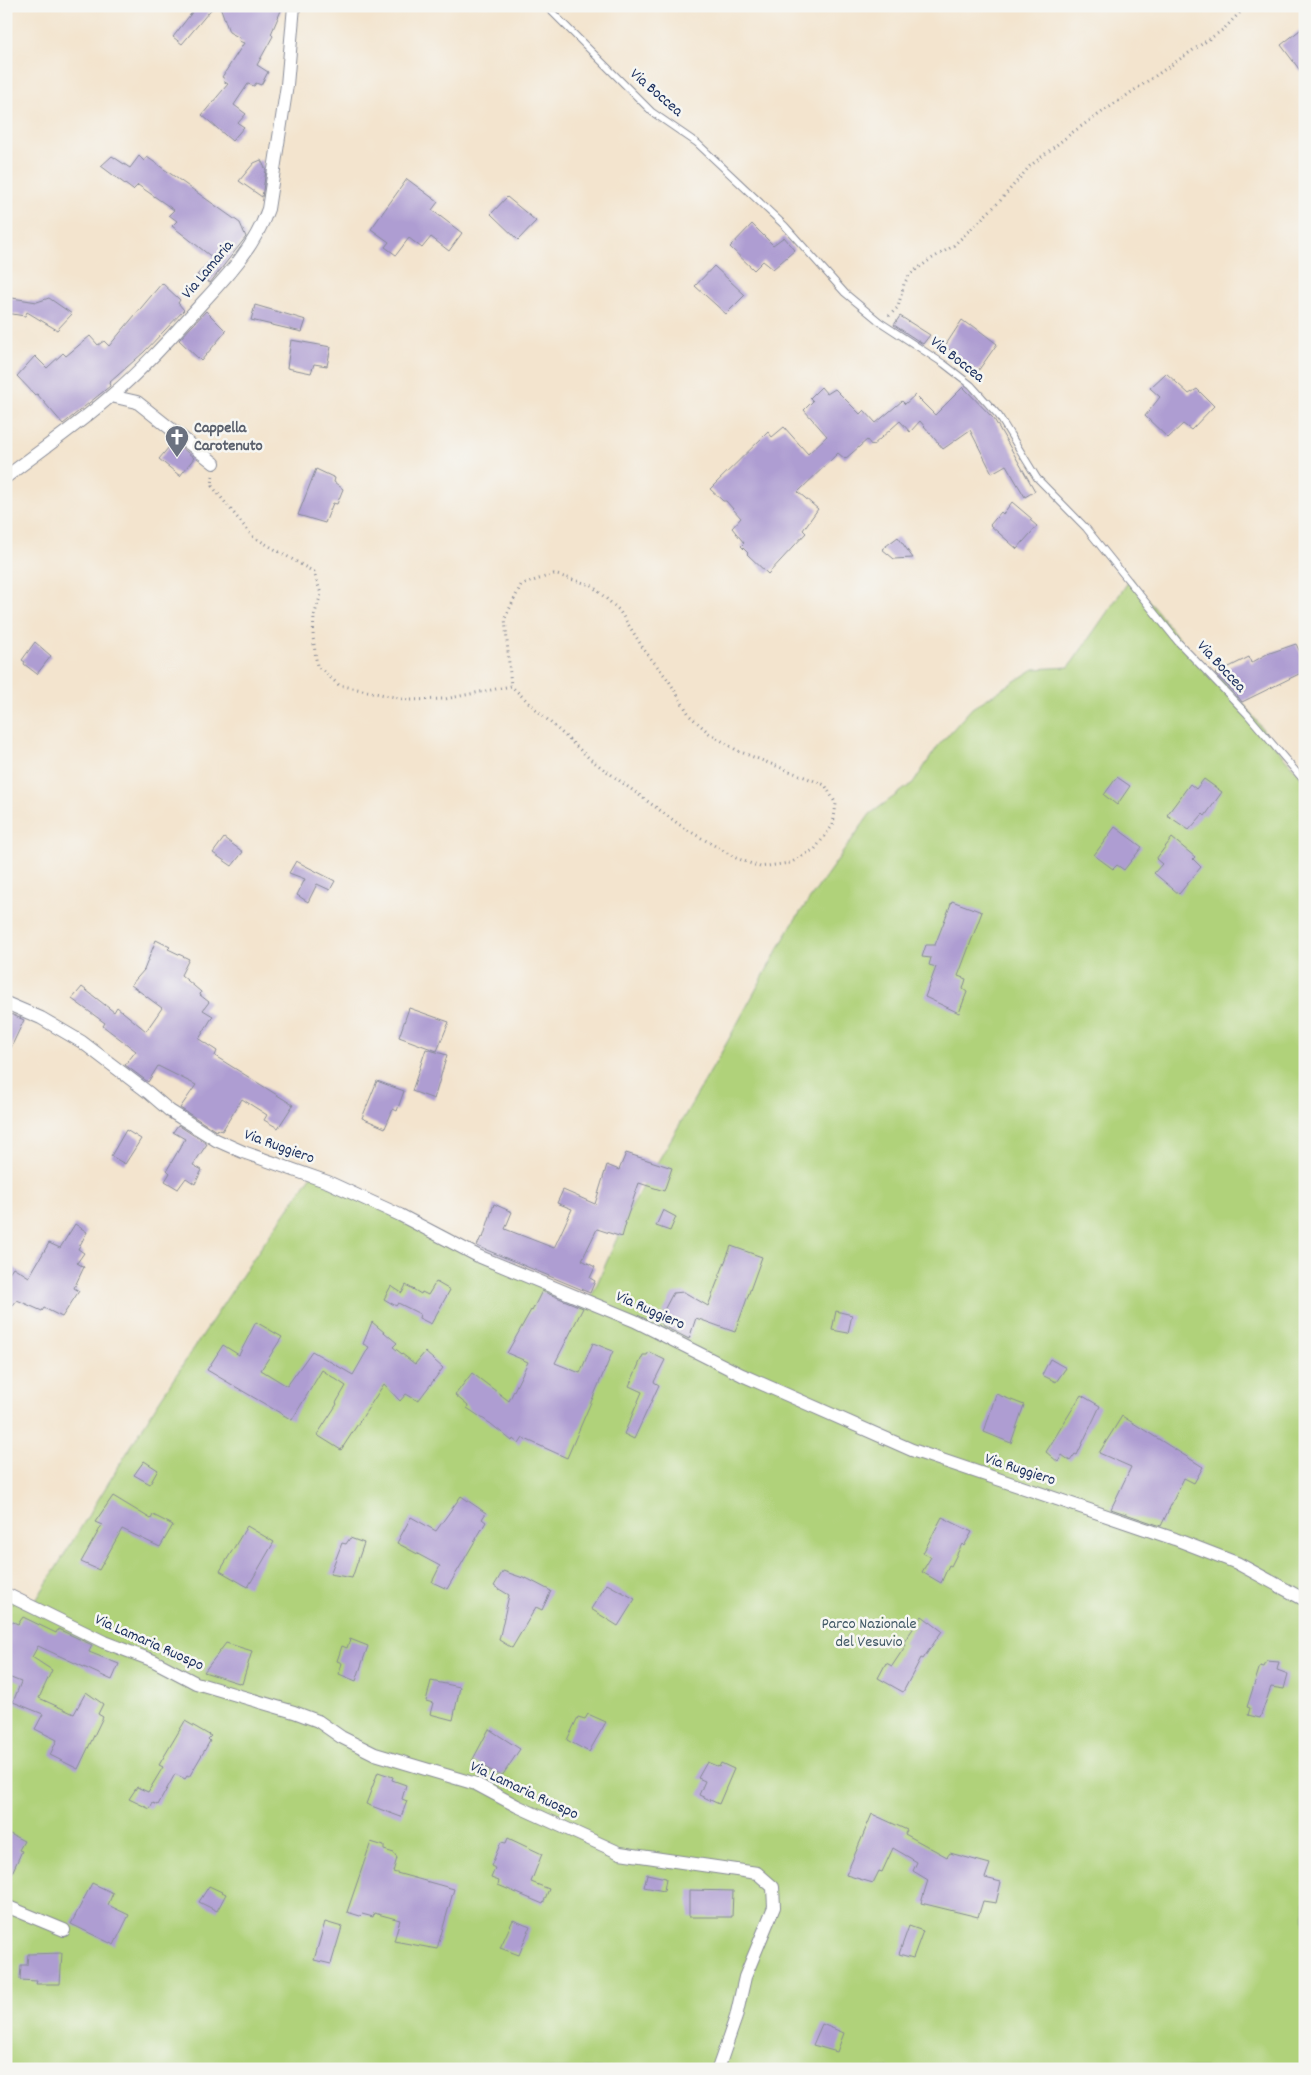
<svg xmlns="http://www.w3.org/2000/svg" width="1311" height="2075" viewBox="0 0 1311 2075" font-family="Dekko,sans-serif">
  <rect width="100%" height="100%" fill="#f6f6f2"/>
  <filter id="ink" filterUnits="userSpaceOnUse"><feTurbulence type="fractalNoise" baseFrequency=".02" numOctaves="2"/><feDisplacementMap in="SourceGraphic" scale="10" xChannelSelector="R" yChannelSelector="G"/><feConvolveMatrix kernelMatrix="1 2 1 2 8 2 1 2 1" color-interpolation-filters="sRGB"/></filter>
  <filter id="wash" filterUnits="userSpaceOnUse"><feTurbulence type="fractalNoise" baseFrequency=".0096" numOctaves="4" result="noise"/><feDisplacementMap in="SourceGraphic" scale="20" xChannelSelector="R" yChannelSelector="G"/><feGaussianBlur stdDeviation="1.12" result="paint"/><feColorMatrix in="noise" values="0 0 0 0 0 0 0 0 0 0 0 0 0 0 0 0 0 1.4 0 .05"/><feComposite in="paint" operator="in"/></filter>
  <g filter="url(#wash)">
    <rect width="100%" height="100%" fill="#f3e4ce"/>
    <path fill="#b0d27a" stroke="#66806c" d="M 1131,578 L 1201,667 C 1224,672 1259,725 1274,745 C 1283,757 1294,768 1305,779 L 1305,2069 L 6,2069 L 6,1589 L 35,1602 L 157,1404 L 255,1256 L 314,1172 L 339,1180 L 473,1252 L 590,1300 L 628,1213 L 720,1055 L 792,924 L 870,814 L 914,782 L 938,746 L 972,708 L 1034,669 L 1069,667 Z"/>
    <g id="blocks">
      <path fill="#ae9dd2" d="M 197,6 L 214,6 L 182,44 L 173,37 Z
        M 220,6 L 283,6 L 271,34 L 273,36 L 257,65 L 268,72 L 261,85 L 256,83 L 254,86 L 248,84 L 234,105 L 246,114 L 238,123 L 244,127 L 232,141 L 202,115 L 228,84 L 223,81 L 225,79 L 222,77 L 244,43 L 239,41 L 240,38 L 229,32 Z
        M 1305,26 L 1305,77 L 1281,45 Z
        M 112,156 L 130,168 L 139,156 L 144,161 L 147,157 L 240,223 L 246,237 L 210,283 L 197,275 L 213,258 L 172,226 L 177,221 L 169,215 L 174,210 L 138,185 L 133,190 L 101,166 Z
        M 261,160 L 266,170 L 262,197 L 239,181 L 254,163 Z
        M 407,179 L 438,202 L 432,210 L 462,233 L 449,251 L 431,237 L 422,248 L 409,238 L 396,255 L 385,247 L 389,242 L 371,229 Z
        M 507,197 L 536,221 L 518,240 L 491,214 Z
        M 752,224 L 773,245 L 784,237 L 795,250 L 773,269 L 763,261 L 754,270 L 730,247 Z
        M 714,266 L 745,295 L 726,314 L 695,286 Z
        M 162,283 L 180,300 L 178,303 L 184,310 L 144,352 L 109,383 L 110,386 L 63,424 L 37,394 L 35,395 L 17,376 L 35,356 L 47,368 L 63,353 L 66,356 L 90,336 L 98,345 L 104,341 L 109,346 Z
        M 6,297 L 37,302 L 49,298 L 72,314 L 57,330 L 27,312 L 25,316 L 6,313 L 9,302 Z
        M 255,305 L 306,320 L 302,332 L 251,320 Z
        M 206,311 L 226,331 L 201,361 L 179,340 Z
        M 900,316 L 930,335 L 923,344 L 894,325 Z
        M 962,320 L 970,326 L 972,325 L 997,344 L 978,371 L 954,356 L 955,354 L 945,346 Z
        M 291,340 L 331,347 L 327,366 L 314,364 L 311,373 L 287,368 Z
        M 1166,373 L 1189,394 L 1197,389 L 1214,406 L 1191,430 L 1183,424 L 1168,438 L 1145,416 L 1160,397 L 1150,388 Z
        M 821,387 L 827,394 L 835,389 L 860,414 L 864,410 L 876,423 L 902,401 L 905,404 L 915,395 L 935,415 L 963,387 L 994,419 L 1035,491 L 1025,497 L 1006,465 L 992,473 L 970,430 L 943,449 L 920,421 L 910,432 L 900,421 L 872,446 L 867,440 L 845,459 L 838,453 L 798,492 L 818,509 L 803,530 L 806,533 L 768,574 L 747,554 L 748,553 L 741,546 L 744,543 L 732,528 L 741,518 L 726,501 L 723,501 L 710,489 L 768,432 L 772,437 L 784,427 L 808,454 L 827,436 L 804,410 L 813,401 L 810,398 Z
        M 174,441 L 194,458 L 180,476 L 159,459 Z
        M 316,469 L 335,478 L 334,482 L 343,489 L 337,504 L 333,503 L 325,523 L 298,515 Z
        M 1012,502 L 1032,519 L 1030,520 L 1037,526 L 1017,549 L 990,525 L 1001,512 L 1003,514 Z
        M 898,537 L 913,558 L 894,559 L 882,549 Z
        M 35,642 L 51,656 L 37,674 L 24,664 L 25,662 L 22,660 Z
        M 1296,644 L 1305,662 L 1305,671 L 1242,702 L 1236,694 L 1215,674 L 1249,657 L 1251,663 L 1267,654 Z
        M 1117,777 L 1130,786 L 1117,805 L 1104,795 Z
        M 1204,779 L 1222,792 L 1205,816 L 1203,814 L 1189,830 L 1167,815 L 1190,784 L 1196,789 Z
        M 1115,827 L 1142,847 L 1124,870 L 1117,865 L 1113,869 L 1094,855 Z
        M 224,838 L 243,852 L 232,866 L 213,853 Z
        M 1172,838 L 1195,857 L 1193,859 L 1201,867 L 1179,894 L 1154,873 L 1162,864 L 1156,859 Z
        M 296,861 L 335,881 L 330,890 L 317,884 L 308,902 L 297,895 L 305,879 L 289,873 Z
        M 952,901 L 982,912 L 958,976 L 966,979 L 963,989 L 967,992 L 959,1013 L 925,997 L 936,967 L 929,965 L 931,958 L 922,957 L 926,945 L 935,945 Z
        M 156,940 L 170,947 L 168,949 L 189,959 L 181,975 L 201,992 L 200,995 L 209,1002 L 203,1010 L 213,1016 L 199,1039 L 217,1051 L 215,1056 L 293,1105 L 278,1128 L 264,1120 L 267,1115 L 242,1099 L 222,1131 L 217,1129 L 216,1131 L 180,1108 L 196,1085 L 158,1066 L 148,1082 L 125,1065 L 136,1051 L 103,1026 L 105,1023 L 72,999 L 82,987 L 114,1012 L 117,1007 L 146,1031 L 162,1008 L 131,985 L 144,970 Z
        M 409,1008 L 449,1022 L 437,1051 L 399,1037 Z
        M 6,1012 L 24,1020 L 6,1058 Z
        M 426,1049 L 447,1055 L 434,1099 L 412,1091 Z
        M 377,1081 L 404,1091 L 397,1111 L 393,1109 L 385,1128 L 362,1118 Z
        M 178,1125 L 207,1144 L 193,1165 L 202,1170 L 195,1184 L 186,1178 L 178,1189 L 165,1181 L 170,1173 L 167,1170 L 185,1139 L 173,1132 Z
        M 126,1130 L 141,1139 L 125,1164 L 111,1156 Z
        M 626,1153 L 672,1168 L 664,1191 L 639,1183 L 625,1223 L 626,1223 L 622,1237 L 597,1229 L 582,1260 L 595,1267 L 590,1278 L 595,1281 L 590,1293 L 477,1246 L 481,1237 L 483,1238 L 494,1204 L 512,1212 L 505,1229 L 554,1248 L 572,1209 L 557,1203 L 563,1190 L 595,1204 L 607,1165 L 619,1170 Z
        M 663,1210 L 676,1217 L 670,1231 L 656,1226 Z
        M 75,1224 L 87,1232 L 78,1249 L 84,1253 L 77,1263 L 84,1267 L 74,1288 L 79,1291 L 62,1317 L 44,1308 L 42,1311 L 17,1300 L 6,1314 L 6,1277 L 13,1267 L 29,1277 L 49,1243 L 60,1248 Z
        M 731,1246 L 762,1257 L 735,1332 L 696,1318 L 689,1339 L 661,1325 L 666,1315 L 663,1312 L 673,1293 L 684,1292 L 708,1306 Z
        M 436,1282 L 450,1290 L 431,1324 L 419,1318 L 420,1314 L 398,1303 L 396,1306 L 384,1299 L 391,1286 L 402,1293 L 406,1285 L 421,1294 L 422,1292 L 428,1295 Z
        M 542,1291 L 583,1308 L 555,1363 L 580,1373 L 593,1343 L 613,1351 L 567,1458 L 523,1438 L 519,1444 L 513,1439 L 512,1441 L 491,1424 L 467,1408 L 468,1406 L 455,1395 L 472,1373 L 509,1401 L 528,1362 L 507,1353 L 531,1310 L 532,1311 Z
        M 836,1311 L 852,1315 L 848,1333 L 832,1330 Z
        M 256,1322 L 282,1337 L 261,1370 L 287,1386 L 312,1351 L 353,1375 L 369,1347 L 363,1344 L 372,1322 L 397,1343 L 393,1347 L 415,1364 L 425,1352 L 443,1368 L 418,1401 L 406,1394 L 400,1401 L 384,1384 L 341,1450 L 317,1435 L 337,1404 L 336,1403 L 346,1386 L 322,1370 L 292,1420 L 207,1370 L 223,1345 L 239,1355 Z
        M 649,1352 L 665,1360 L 654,1382 L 659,1385 L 634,1439 L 624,1434 L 642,1392 L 629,1386 L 643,1355 L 647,1355 Z
        M 1050,1359 L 1066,1368 L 1056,1382 L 1042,1375 Z
        M 996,1394 L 1024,1405 L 1011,1443 L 984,1432 Z
        M 1081,1395 L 1100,1406 L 1077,1455 L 1075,1454 L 1070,1461 L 1062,1455 L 1058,1462 L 1046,1452 Z
        M 1122,1416 L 1203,1467 L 1194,1483 L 1184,1478 L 1161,1526 L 1111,1509 L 1131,1467 L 1099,1453 Z
        M 144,1461 L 158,1470 L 150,1484 L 134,1475 Z
        M 113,1496 L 151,1519 L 153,1515 L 173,1525 L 160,1547 L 122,1529 L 99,1570 L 81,1562 L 102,1525 L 95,1522 Z
        M 461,1496 L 486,1513 L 482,1519 L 486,1522 L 447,1589 L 432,1582 L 440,1566 L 397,1543 L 411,1517 L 436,1531 Z
        M 942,1517 L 972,1532 L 964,1546 L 962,1544 L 951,1566 L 949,1565 L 941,1583 L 922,1572 L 931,1557 L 923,1553 Z
        M 247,1526 L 274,1542 L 248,1587 L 220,1571 Z
        M 350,1538 L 364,1543 L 352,1578 L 330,1574 L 342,1543 L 346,1544 Z
        M 503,1571 L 526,1579 L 526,1578 L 551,1591 L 542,1610 L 536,1607 L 512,1648 L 499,1640 L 509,1595 L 494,1586 Z
        M 607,1584 L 635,1599 L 618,1626 L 591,1609 Z
        M 922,1616 L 942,1631 L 923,1659 L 921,1658 L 903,1692 L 878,1678 L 886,1663 L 892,1666 L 906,1645 L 903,1643 Z
        M 23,1617 L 56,1633 L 58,1629 L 92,1645 L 89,1652 L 119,1664 L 112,1680 L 38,1646 L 32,1657 L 52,1670 L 39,1698 L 74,1714 L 86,1692 L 103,1704 L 98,1714 L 103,1717 L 78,1769 L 50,1755 L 57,1740 L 35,1729 L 43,1714 L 13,1702 L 21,1682 L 6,1676 L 6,1619 L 18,1624 Z
        M 350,1639 L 368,1646 L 356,1681 L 339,1674 L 342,1663 L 337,1661 L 342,1646 L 347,1648 Z
        M 226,1643 L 252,1651 L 242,1684 L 204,1672 Z
        M 1267,1661 L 1279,1662 L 1277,1670 L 1288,1674 L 1284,1689 L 1271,1687 L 1260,1718 L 1248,1715 L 1250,1708 L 1247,1707 L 1260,1666 L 1264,1667 Z
        M 431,1681 L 460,1687 L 453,1720 L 430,1714 L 433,1703 L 426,1701 Z
        M 588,1714 L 606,1722 L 589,1752 L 567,1740 L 578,1717 L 585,1719 Z
        M 185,1721 L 211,1736 L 208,1739 L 210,1741 L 189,1777 L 187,1776 L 185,1779 L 175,1774 L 158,1805 L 153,1803 L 150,1809 L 129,1799 L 137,1787 L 148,1792 L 163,1767 L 159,1765 Z
        M 489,1729 L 520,1749 L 502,1776 L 472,1761 Z
        M 707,1762 L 719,1767 L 721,1763 L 734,1769 L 719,1804 L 699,1795 L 705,1781 L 698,1778 Z
        M 378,1772 L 393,1777 L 392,1780 L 406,1785 L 402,1799 L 407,1801 L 401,1817 L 366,1804 Z
        M 872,1814 L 907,1830 L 905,1834 L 947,1857 L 950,1853 L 990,1864 L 985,1878 L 1001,1882 L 996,1903 L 983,1901 L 978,1917 L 921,1903 L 928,1880 L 913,1871 L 917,1862 L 893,1848 L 882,1872 L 879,1871 L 873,1883 L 846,1875 Z
        M 6,1832 L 24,1841 L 19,1850 L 22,1851 L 6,1886 Z
        M 508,1838 L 542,1854 L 531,1882 L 549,1889 L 543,1904 L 498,1885 L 499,1881 L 491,1878 L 495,1868 L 491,1866 L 501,1842 L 506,1843 Z
        M 371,1842 L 384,1846 L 384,1850 L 394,1853 L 397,1858 L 393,1872 L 454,1889 L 437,1949 L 394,1941 L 400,1920 L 374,1913 L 373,1917 L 362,1914 L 360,1916 L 347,1912 Z
        M 647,1874 L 666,1878 L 664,1891 L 644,1887 Z
        M 92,1883 L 113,1893 L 108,1905 L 129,1915 L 114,1945 L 71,1924 Z
        M 209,1886 L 226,1894 L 217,1911 L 199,1902 Z
        M 689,1890 L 733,1891 L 732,1917 L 689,1917 Z
        M 513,1920 L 530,1927 L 519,1955 L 500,1948 Z
        M 325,1922 L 342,1927 L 331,1964 L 314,1960 Z
        M 909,1926 L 923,1931 L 913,1958 L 899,1954 Z
        M 62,1953 L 60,1984 L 36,1984 L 37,1981 L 20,1980 L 21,1965 L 27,1965 L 28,1954 Z
        M 822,2024 L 844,2033 L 837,2052 L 813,2045 Z"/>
    </g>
  </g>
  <g filter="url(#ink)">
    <use href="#blocks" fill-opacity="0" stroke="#878a96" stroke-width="1"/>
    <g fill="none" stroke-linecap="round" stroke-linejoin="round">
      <g stroke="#878a96" stroke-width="8">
        <path id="service" d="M 546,6 L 652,112 L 697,143 L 785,226 L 845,293 L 880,322 L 944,364 L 971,385 L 999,416 L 1037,478 L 1086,528 L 1178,642 L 1247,714 L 1305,782"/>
      </g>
      <g stroke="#878a96" stroke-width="14">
        <path id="minor" d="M 111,396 L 137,402 L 214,463
          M 6,477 C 41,450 79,424 112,395 C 145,367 174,334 203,302 C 229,274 255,246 268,209 L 287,85 L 294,6
          M 6,1003 L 41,1018 L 82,1042 L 149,1093 L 170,1111 L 216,1140 L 243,1152 L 328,1182 L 400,1215 L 478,1256 L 635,1321 L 742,1375 L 912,1450 L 1175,1539 L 1237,1563 L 1305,1600
          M 6,1594 L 104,1642 L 154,1661 L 196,1683 L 294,1712 L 318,1721 L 341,1737 L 375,1754 L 476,1784 L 517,1806 L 620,1853 L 757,1873 L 773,1887 L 774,1907 L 745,1977 L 736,2017 L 718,2069
          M 6,1906 L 64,1930"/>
      </g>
      <path stroke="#878a96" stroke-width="3" stroke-dasharray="1 4" stroke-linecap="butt" d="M 889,316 L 898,307 L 904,284 L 910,274 L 931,259 L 952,247 L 999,202 L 1030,166 L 1073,132 L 1224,29 L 1246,6
        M 213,476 L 212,486 L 252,536 L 314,572 L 321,594 L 314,616 L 313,637 L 317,666 L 339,685 L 408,700 L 445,699 L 511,686 L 590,759 L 684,828 L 736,858 L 760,867 L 790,863 L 815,849 L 833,825 L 836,804 L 825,785 L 738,751 L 709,733 L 690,716 L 669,681 L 645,651 L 619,610 L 591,585 L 554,574 L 521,585 L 505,618 L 511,686"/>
      <use href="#service" stroke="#fff" stroke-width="6"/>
      <use href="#minor" stroke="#fff" stroke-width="12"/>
    </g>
  </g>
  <defs>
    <g id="church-pin" transform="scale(1.25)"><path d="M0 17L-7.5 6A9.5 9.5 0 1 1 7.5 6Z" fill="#6b7280" stroke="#f6f6f2"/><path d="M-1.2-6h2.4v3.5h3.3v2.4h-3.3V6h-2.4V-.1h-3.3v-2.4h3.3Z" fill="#fff"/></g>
  </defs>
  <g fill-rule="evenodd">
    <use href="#church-pin" x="177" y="437"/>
  </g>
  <g text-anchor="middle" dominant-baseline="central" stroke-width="5" stroke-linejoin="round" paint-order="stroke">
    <g font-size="16" fill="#1b2f5e" stroke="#f6f6f2">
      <text transform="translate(656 93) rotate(41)">Via Boccea</text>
      <text transform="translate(208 270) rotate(-50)">Via Lamaria</text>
      <text transform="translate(957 360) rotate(38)">Via Boccea</text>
      <text transform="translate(1221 667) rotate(47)">Via Boccea</text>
      <text transform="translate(279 1147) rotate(20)">Via Ruggiero</text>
      <text transform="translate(650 1311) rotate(24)">Via Ruggiero</text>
      <text transform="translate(1020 1470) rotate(18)">Via Ruggiero</text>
      <text transform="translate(149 1643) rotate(24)">Via Lamaria Ruospo</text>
      <text transform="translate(524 1791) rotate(25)">Via Lamaria Ruospo</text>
    </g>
    <g font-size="16" font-weight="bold" fill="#5b616d" stroke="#f6f6f2" text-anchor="start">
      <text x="194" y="428">Cappella<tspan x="194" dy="18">Carotenuto</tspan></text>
    </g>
    <g font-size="16" fill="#405865" stroke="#f6f6f2">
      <text x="869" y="1624">Parco Nazionale<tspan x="869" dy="18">del Vesuvio</tspan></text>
    </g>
  </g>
  <rect width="1311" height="2075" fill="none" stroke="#f6f6f2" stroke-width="25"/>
</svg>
